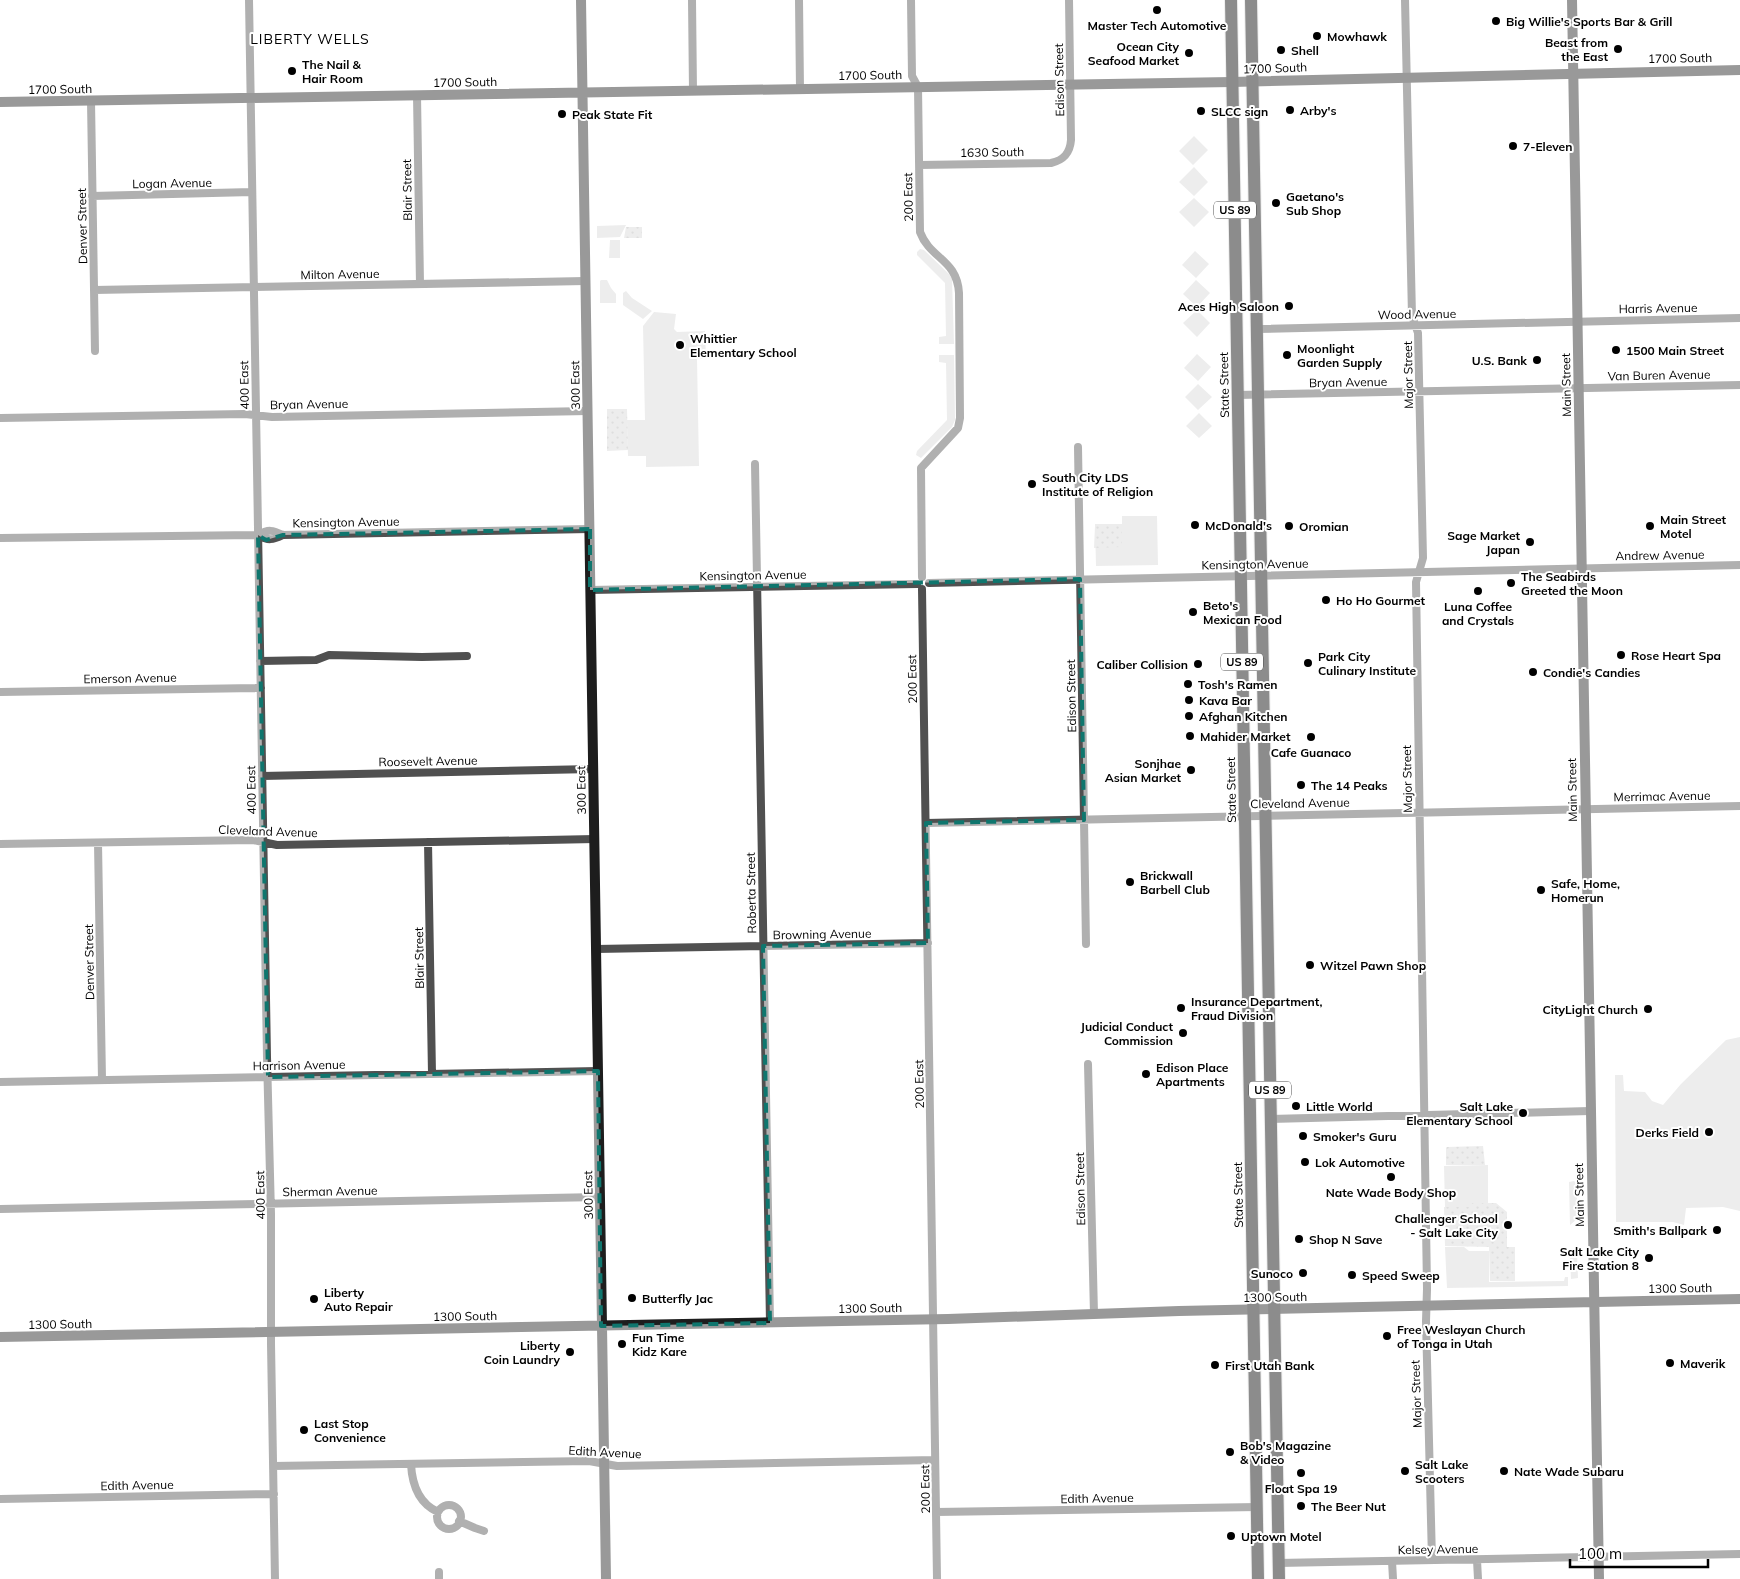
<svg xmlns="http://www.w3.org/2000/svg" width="1740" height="1579" viewBox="0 0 1740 1579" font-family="Mulish,sans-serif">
  <defs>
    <pattern id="park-dots" width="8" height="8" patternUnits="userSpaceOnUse" patternTransform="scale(1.25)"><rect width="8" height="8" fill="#d7d7d7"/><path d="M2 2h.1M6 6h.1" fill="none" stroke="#b7b7b7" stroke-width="1.8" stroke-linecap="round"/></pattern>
  </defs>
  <rect width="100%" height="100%" fill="#fff"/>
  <path fill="#d7d7d7" d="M 1194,136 L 1208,150 L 1193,165 L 1179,151 Z
    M 1194,167 L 1208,182 L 1194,196 L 1179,182 Z
    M 1194,198 L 1209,212 L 1194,227 L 1179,212 Z
    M 626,225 L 620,237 L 597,238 L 597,226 Z
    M 610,240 L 620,240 L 620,258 L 609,258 Z
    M 920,249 L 924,250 L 949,274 L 952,279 L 954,344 L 939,344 L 939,337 L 946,336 L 945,283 L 917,255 L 917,252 Z
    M 1195,251 L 1209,264 L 1196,278 L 1182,265 Z
    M 601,280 L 607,280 L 611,288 L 616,294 L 616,303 L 600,303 L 600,281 Z
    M 1196,280 L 1210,293 L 1197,307 L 1183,294 Z
    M 626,291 L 632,298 L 652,311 L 643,319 L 623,305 L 623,293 Z
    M 1197,310 L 1210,323 L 1197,337 L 1183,323 Z
    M 654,312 L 676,314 L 674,329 L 677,332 L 705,331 L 706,359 L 697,359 L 699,466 L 646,467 L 646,456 L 628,456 L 627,420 L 645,420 L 643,326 Z
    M 1197,354 L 1211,367 L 1198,381 L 1184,368 Z
    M 939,355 L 954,355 L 955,420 L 952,427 L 921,458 L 916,455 L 917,451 L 947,420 L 946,363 L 939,362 Z
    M 1198,384 L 1212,397 L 1198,410 L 1185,397 Z
    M 1199,413 L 1212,426 L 1199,438 L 1186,426 Z
    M 1122,516 L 1157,516 L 1158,565 L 1096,566 L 1095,524 L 1122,524 Z
    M 1740,1037 L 1740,1211 L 1723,1207 L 1686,1208 L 1684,1225 L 1673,1222 L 1616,1222 L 1615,1075 L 1623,1075 L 1624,1091 L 1645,1092 L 1652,1101 L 1663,1105 L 1681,1084 L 1726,1040 Z
    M 1488,1165 L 1488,1203 L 1472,1203 L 1472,1207 L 1445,1207 L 1444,1166 Z
    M 1574,1181 L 1577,1184 L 1577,1219 L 1570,1225 L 1569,1182 Z
    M 1445,1247 L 1464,1247 L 1469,1251 L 1489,1251 L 1489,1282 L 1564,1281 L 1565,1277 L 1568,1277 L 1568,1286 L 1447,1288 Z
    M 1577,1254 L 1578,1278 L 1571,1279 L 1570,1255 Z"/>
  <path fill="url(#park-dots)" d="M 626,227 L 642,227 L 642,238 L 624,238 Z
    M 607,409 L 627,409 L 628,450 L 607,451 Z
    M 1095,526 L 1122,526 L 1122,547 L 1094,548 Z
    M 1483,1146 L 1485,1165 L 1446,1165 L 1446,1148 L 1447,1147 Z
    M 1472,1203 L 1496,1203 L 1507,1212 L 1507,1247 L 1515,1247 L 1515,1281 L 1490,1281 L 1489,1247 L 1445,1246 L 1444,1207 L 1471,1207 Z"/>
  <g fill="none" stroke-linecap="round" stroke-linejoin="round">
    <g stroke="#dbdbdb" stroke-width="14">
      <path id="primary" d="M 1231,0 L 1258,1579
        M 1251,0 L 1279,1579"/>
    </g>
    <path stroke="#505050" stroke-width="8" d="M 249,0 L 267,1057 L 271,1214 L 271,1344 L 275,1579
      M 692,0 L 693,91
      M 799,0 L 800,89
      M 911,0 L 912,76 L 918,87 L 920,232 C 930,259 957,259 959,293 L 960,418 L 958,428 L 921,468 L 922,577
      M 1405,0 L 1412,316 L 1418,333 L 1423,558 L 1416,582 L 1427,1289 L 1426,1321 L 1432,1560
      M 417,95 L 420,284
      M 91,101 L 95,351
      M 919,165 L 1051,163 C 1064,160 1070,153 1071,140 L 1069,0
      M 92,196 L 252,192
      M 94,290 L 585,281
      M 1257,329 L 1740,318
      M 1238,395 L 1740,385
      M 0,418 L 245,414 L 272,417 L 588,411
      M 1078,447 L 1086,944
      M 755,464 L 770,1323
      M 258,535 C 268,541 273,540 283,535
      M 0,538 L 258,535 C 268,529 273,530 283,535 L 590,529
      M 929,583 L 1740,565
      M 922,589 L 937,1579
      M 590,590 L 917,584
      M 260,661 L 316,660 L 329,655 L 422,657 L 467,656
      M 0,692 L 261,688
      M 262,776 L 593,769
      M 926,823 L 1740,806
      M 428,842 L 432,1074
      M 98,843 L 102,1080
      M 0,844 L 253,840 L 277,845 L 595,839
      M 596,949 L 928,943
      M 1088,1064 L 1094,1314
      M 0,1082 L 598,1071
      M 1270,1119 L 1590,1111
      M 0,1209 L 600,1197
      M 411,1464 C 412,1484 418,1503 438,1512
      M 273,1466 L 589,1461 L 617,1466 L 935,1460
      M 0,1499 L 274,1494
      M437 1517a12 12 0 1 1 24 0a12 12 0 1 1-24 0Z
      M 936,1512 L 1258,1507
      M 459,1521 L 475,1528 L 484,1531
      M 1477,1560 L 1478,1579
      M 1392,1561 L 1393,1579
      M 1278,1563 L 1740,1554
      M 439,1572 L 439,1579"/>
    <path stroke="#1d1d1d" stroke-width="10" d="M 581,0 L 606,1579
      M 1572,0 L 1599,1579
      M 0,102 L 1232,82 L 1740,70
      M 0,1337 L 948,1319 L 1179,1311 L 1740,1299"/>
    <use href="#primary" stroke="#000" stroke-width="12"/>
  </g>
  <path d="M0 0H1740V1579H0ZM 590,529 L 590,590 L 1080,579 L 1084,820 L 926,823 L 928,943 L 763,946 L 770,1323 L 601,1326 L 598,1071 L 268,1077 L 258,535 L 266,540 L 283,535 Z" fill="#fff" fill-opacity=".55" fill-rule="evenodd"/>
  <path fill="none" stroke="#0f766e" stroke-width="4" stroke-dasharray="10 6" stroke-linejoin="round" d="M 590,529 L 590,590 L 1080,579 L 1084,820 L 926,823 L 928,943 L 763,946 L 770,1323 L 601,1326 L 598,1071 L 268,1077 L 258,535 L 266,540 L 283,535 Z"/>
  <g fill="#000" stroke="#fff" stroke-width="2">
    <circle cx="1157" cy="10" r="5"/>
    <circle cx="1496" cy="21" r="5"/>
    <circle cx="1317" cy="36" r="5"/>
    <circle cx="1618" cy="49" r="5"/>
    <circle cx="1281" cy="50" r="5"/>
    <circle cx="1189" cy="53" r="5"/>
    <circle cx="292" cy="71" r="5"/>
    <circle cx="1290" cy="110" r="5"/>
    <circle cx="1201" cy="111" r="5"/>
    <circle cx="562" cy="114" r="5"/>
    <circle cx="1513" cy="146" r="5"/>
    <circle cx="1276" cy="203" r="5"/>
    <circle cx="1289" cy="306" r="5"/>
    <circle cx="680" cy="345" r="5"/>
    <circle cx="1616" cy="350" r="5"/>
    <circle cx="1287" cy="355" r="5"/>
    <circle cx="1537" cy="360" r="5"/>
    <circle cx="1032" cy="484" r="5"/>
    <circle cx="1195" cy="525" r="5"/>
    <circle cx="1289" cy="526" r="5"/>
    <circle cx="1650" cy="526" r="5"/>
    <circle cx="1530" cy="542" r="5"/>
    <circle cx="1511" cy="583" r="5"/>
    <circle cx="1478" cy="591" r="5"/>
    <circle cx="1326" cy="600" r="5"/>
    <circle cx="1193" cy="612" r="5"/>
    <circle cx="1621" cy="655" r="5"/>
    <circle cx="1308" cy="663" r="5"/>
    <circle cx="1198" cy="664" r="5"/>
    <circle cx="1533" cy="672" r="5"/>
    <circle cx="1188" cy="684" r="5"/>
    <circle cx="1189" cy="700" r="5"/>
    <circle cx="1189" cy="716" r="5"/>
    <circle cx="1190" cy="736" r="5"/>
    <circle cx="1311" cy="737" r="5"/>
    <circle cx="1191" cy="770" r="5"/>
    <circle cx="1301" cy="785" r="5"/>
    <circle cx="1130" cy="882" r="5"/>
    <circle cx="1541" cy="890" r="5"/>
    <circle cx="1310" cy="965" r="5"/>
    <circle cx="1181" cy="1008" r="5"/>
    <circle cx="1648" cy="1009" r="5"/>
    <circle cx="1183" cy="1033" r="5"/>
    <circle cx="1146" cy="1074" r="5"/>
    <circle cx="1296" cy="1106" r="5"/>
    <circle cx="1523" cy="1113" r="5"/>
    <circle cx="1709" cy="1132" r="5"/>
    <circle cx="1303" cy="1136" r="5"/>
    <circle cx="1305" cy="1162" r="5"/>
    <circle cx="1391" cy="1177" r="5"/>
    <circle cx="1508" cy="1225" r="5"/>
    <circle cx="1717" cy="1230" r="5"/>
    <circle cx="1299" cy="1239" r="5"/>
    <circle cx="1649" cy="1258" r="5"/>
    <circle cx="1303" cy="1273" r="5"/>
    <circle cx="1352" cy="1275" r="5"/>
    <circle cx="632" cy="1298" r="5"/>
    <circle cx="314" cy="1299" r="5"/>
    <circle cx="1387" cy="1336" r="5"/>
    <circle cx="622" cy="1344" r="5"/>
    <circle cx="570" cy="1352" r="5"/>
    <circle cx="1670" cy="1363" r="5"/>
    <circle cx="1215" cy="1365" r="5"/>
    <circle cx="304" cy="1430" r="5"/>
    <circle cx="1230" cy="1452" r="5"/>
    <circle cx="1405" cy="1471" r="5"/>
    <circle cx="1504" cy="1471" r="5"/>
    <circle cx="1301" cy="1473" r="5"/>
    <circle cx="1301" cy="1506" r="5"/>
    <circle cx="1231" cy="1536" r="5"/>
  </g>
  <g text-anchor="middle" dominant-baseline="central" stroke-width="4" stroke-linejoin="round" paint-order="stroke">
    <g fill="#fff" stroke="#4c4c4c" stroke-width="1">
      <rect x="1214" y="201.5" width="42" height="17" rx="4"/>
      <rect x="1221" y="653.5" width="42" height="17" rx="4"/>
      <rect x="1249" y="1081.5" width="42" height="17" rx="4"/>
    </g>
    <g font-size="11" font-weight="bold" fill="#000">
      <text x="1235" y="210">US 89</text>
      <text x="1242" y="662">US 89</text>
      <text x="1270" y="1090">US 89</text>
    </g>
    <g font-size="12" font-weight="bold" fill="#000" stroke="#fff" text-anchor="start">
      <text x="1506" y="21">Big Willie's Sports Bar &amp; Grill</text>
      <text x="1157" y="25" text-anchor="middle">Master Tech Automotive</text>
      <text x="1327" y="36">Mowhawk</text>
      <text x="1608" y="42" text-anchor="end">Beast from<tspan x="1608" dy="14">the East</tspan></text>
      <text x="1179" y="46" text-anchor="end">Ocean City<tspan x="1179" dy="14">Seafood Market</tspan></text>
      <text x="1291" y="50">Shell</text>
      <text x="302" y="64">The Nail &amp;<tspan x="302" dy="14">Hair Room</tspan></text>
      <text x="1300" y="110">Arby's</text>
      <text x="1211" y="111">SLCC sign</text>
      <text x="572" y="114">Peak State Fit</text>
      <text x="1523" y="146">7-Eleven</text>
      <text x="1286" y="196">Gaetano's<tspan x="1286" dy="14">Sub Shop</tspan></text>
      <text x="1279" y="306" text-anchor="end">Aces High Saloon</text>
      <text x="690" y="338">Whittier<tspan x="690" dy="14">Elementary School</tspan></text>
      <text x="1297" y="348">Moonlight<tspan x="1297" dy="14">Garden Supply</tspan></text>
      <text x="1626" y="350">1500 Main Street</text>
      <text x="1527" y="360" text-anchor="end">U.S. Bank</text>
      <text x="1042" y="477">South City LDS<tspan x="1042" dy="14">Institute of Religion</tspan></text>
      <text x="1660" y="519">Main Street<tspan x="1660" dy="14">Motel</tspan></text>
      <text x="1205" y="525">McDonald's</text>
      <text x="1299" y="526">Oromian</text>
      <text x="1520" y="535" text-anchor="end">Sage Market<tspan x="1520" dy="14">Japan</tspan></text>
      <text x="1521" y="576">The Seabirds<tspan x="1521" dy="14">Greeted the Moon</tspan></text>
      <text x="1336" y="600">Ho Ho Gourmet</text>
      <text x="1203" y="605">Beto's<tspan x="1203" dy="14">Mexican Food</tspan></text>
      <text x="1478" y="606" text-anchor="middle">Luna Coffee<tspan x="1478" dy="14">and Crystals</tspan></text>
      <text x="1631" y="655">Rose Heart Spa</text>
      <text x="1318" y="656">Park City<tspan x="1318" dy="14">Culinary Institute</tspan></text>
      <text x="1188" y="664" text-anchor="end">Caliber Collision</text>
      <text x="1543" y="672">Condie's Candies</text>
      <text x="1198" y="684">Tosh's Ramen</text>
      <text x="1199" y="700">Kava Bar</text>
      <text x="1199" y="716">Afghan Kitchen</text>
      <text x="1200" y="736">Mahider Market</text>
      <text x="1311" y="752" text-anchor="middle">Cafe Guanaco</text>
      <text x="1181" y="763" text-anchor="end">Sonjhae<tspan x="1181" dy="14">Asian Market</tspan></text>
      <text x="1311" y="785">The 14 Peaks</text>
      <text x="1140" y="875">Brickwall<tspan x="1140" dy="14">Barbell Club</tspan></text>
      <text x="1551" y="883">Safe, Home,<tspan x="1551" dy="14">Homerun</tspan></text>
      <text x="1320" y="965">Witzel Pawn Shop</text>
      <text x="1191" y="1001">Insurance Department,<tspan x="1191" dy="14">Fraud Division</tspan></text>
      <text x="1638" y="1009" text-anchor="end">CityLight Church</text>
      <text x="1173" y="1026" text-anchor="end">Judicial Conduct<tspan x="1173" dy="14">Commission</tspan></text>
      <text x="1156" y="1067">Edison Place<tspan x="1156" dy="14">Apartments</tspan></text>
      <text x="1306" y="1106">Little World</text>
      <text x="1513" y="1106" text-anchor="end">Salt Lake<tspan x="1513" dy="14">Elementary School</tspan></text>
      <text x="1699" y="1132" text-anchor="end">Derks Field</text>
      <text x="1313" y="1136">Smoker's Guru</text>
      <text x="1315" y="1162">Lok Automotive</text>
      <text x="1391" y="1192" text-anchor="middle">Nate Wade Body Shop</text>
      <text x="1498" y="1218" text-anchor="end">Challenger School<tspan x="1498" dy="14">- Salt Lake City</tspan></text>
      <text x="1707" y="1230" text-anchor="end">Smith's Ballpark</text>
      <text x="1309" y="1239">Shop N Save</text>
      <text x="1639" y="1251" text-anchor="end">Salt Lake City<tspan x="1639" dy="14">Fire Station 8</tspan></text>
      <text x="1293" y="1273" text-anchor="end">Sunoco</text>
      <text x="1362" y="1275">Speed Sweep</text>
      <text x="324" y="1292">Liberty<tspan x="324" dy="14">Auto Repair</tspan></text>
      <text x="642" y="1298">Butterfly Jac</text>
      <text x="1397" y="1329">Free Weslayan Church<tspan x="1397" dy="14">of Tonga in Utah</tspan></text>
      <text x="632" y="1337">Fun Time<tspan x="632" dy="14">Kidz Kare</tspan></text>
      <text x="560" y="1345" text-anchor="end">Liberty<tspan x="560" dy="14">Coin Laundry</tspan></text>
      <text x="1680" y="1363">Maverik</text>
      <text x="1225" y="1365">First Utah Bank</text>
      <text x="314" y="1423">Last Stop<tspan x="314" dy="14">Convenience</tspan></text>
      <text x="1240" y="1445">Bob's Magazine<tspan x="1240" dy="14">&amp; Video</tspan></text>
      <text x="1415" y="1464">Salt Lake<tspan x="1415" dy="14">Scooters</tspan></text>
      <text x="1514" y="1471">Nate Wade Subaru</text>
      <text x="1301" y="1488" text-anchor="middle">Float Spa 19</text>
      <text x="1311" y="1506">The Beer Nut</text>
      <text x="1241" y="1536">Uptown Motel</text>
    </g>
    <g font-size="12" fill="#000" stroke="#fff">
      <text transform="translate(1680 58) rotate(-1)">1700 South</text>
      <text transform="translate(1275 68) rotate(-2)">1700 South</text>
      <text transform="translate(870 75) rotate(-1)">1700 South</text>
      <text transform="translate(1059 80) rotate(-91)">Edison Street</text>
      <text transform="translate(465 82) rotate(-1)">1700 South</text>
      <text transform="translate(60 89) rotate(-1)">1700 South</text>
      <text transform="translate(992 152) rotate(-1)">1630 South</text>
      <text transform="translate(172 183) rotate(-1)">Logan Avenue</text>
      <text transform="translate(407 190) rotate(-91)">Blair Street</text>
      <text transform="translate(908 197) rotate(-91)">200 East</text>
      <text transform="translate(82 226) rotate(-91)">Denver Street</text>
      <text transform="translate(340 274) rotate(-1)">Milton Avenue</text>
      <text transform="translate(1658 308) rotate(-1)">Harris Avenue</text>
      <text transform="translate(1417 314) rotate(-1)">Wood Avenue</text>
      <text transform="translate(1408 375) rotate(-91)">Major Street</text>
      <text transform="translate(1659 375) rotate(-1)">Van Buren Avenue</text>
      <text transform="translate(1348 382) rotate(-1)">Bryan Avenue</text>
      <text transform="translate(244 385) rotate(-91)">400 East</text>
      <text transform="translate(575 385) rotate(-91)">300 East</text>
      <text transform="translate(1224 385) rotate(-91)">State Street</text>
      <text transform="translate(1566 385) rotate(-91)">Main Street</text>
      <text transform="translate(309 404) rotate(-1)">Bryan Avenue</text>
      <text transform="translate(346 522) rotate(-1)">Kensington Avenue</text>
      <text transform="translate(1660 555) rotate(-1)">Andrew Avenue</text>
      <text transform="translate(1255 564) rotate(-1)">Kensington Avenue</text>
      <text transform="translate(753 575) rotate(-1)">Kensington Avenue</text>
      <text transform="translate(130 678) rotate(-1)">Emerson Avenue</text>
      <text transform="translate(912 679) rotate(-91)">200 East</text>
      <text transform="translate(1071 696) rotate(-91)">Edison Street</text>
      <text transform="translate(428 761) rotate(-1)">Roosevelt Avenue</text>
      <text transform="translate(1407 779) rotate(-91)">Major Street</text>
      <text transform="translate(251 790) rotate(-91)">400 East</text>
      <text transform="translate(581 790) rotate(-91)">300 East</text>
      <text transform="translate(1231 790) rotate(-91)">State Street</text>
      <text transform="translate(1572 790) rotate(-91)">Main Street</text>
      <text transform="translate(1662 796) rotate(-1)">Merrimac Avenue</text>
      <text transform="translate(1300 803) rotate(-1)">Cleveland Avenue</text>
      <text transform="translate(268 831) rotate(2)">Cleveland Avenue</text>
      <text transform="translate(751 893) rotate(-91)">Roberta Street</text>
      <text transform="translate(822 934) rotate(-1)">Browning Avenue</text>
      <text transform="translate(419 958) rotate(-91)">Blair Street</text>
      <text transform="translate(89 962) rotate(-91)">Denver Street</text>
      <text transform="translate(299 1065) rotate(-1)">Harrison Avenue</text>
      <text transform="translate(919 1084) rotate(-91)">200 East</text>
      <text transform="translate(1080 1189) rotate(-91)">Edison Street</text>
      <text transform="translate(330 1191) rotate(-1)">Sherman Avenue</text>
      <text transform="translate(260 1195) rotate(-91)">400 East</text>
      <text transform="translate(588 1195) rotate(-91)">300 East</text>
      <text transform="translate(1238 1195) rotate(-91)">State Street</text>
      <text transform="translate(1579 1195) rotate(-91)">Main Street</text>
      <text transform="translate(1680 1288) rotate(-1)">1300 South</text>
      <text transform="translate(1275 1297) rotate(-1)">1300 South</text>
      <text transform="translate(870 1308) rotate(-1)">1300 South</text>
      <text transform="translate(465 1316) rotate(-1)">1300 South</text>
      <text transform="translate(60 1324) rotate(-1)">1300 South</text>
      <text transform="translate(1416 1394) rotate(-92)">Major Street</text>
      <text transform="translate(605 1452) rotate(3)">Edith Avenue</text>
      <text transform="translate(137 1485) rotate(-1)">Edith Avenue</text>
      <text transform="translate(925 1489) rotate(-91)">200 East</text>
      <text transform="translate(1097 1498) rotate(-1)">Edith Avenue</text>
      <text transform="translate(1438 1549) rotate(-1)">Kelsey Avenue</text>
    </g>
    <g font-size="14" letter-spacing="1" fill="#000" stroke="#fff">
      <text x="310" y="39">LIBERTY WELLS</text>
    </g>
  </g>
  <path d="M1570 1559v8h138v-8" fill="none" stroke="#000000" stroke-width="2.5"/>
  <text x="1578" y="1559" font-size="15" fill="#000000" stroke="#ffffff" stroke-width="4" paint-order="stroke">100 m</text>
</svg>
